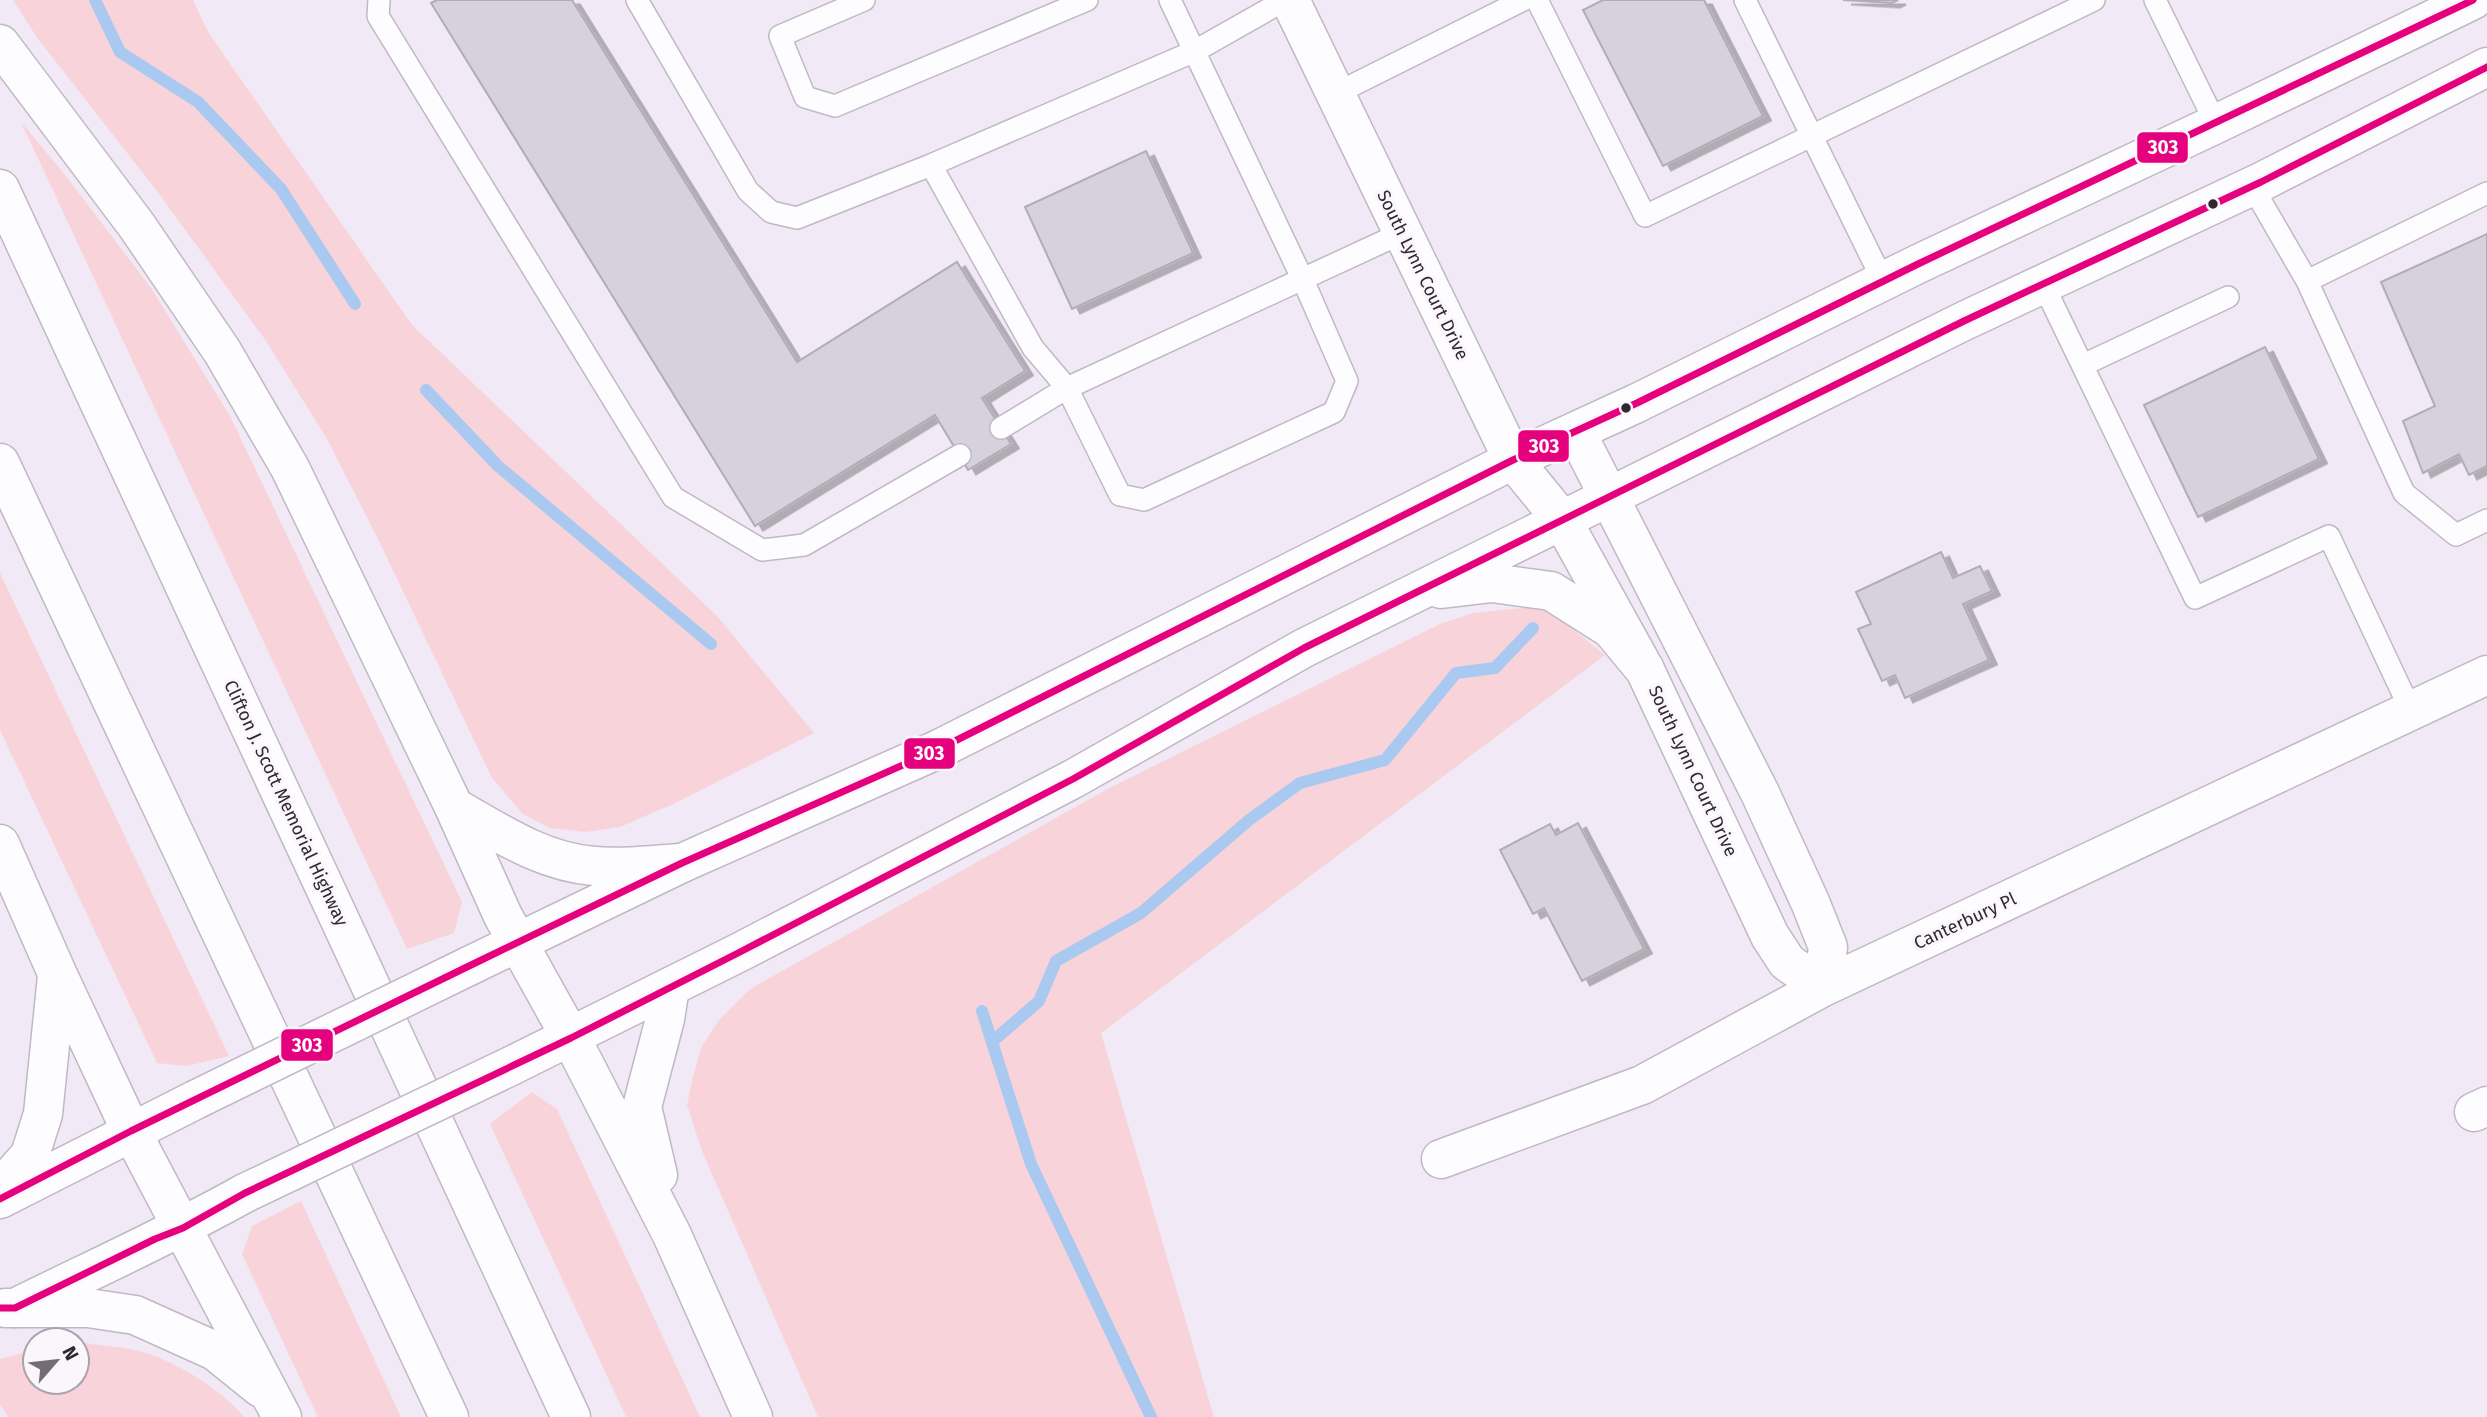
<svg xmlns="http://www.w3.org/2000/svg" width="2487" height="1417" viewBox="0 0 2487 1417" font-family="'Fira Sans',sans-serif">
  <defs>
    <filter id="shadow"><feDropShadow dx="8" dy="4.5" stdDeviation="0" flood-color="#0004"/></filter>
  </defs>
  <rect width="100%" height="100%" fill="#f2e9f6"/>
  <path fill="#f8d3d9" d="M 13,0 L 193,0 L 208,32 L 412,325 L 717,616 L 814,733 L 673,804 L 620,827 L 586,832 L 550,828 L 523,814 L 492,778 L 380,543 L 326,437 L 266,341 L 157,191 L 38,39 Z
    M 21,122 L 66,176 L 151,288 L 230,416 L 462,902 L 454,933 L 407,949 Z
    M 0,573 L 229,1056 L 187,1066 L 157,1063 L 0,730 Z
    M 1530,607 L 1553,613 L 1605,655 L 1101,1033 L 1214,1417 L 818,1417 L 702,1151 L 687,1105 L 693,1076 L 702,1046 L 719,1020 L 750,989 L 1113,786 L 1440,624 L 1473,613 Z
    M 532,1092 L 557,1109 L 700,1417 L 626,1417 L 490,1124 Z
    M 301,1201 L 401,1417 L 318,1417 L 242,1254 L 252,1226 Z
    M 86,1343 C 104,1346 123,1347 140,1351 C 173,1360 223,1390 244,1417 L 8,1417 L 0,1404 L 0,1359 L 35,1350 L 35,1382 L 77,1382 L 77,1344 Z"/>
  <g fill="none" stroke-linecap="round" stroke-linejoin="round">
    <path stroke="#a9c9f0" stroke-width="12" d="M 95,0 L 120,52 L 198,102 L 281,189 L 355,304
      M 426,390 L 498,466 L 711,644
      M 982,1011 L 1031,1164 L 1151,1417
      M 992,1042 L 1039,1001 L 1056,961 L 1141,913 L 1249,820 L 1300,783 L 1385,760 L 1456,673 L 1495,668 L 1533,628"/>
  </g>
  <path fill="#d5d2de" stroke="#b1adb8" stroke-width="2" filter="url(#shadow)" d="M 437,0 L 572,0 L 797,362 L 957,262 L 1025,371 L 982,398 L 1011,444 L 968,470 L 935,415 L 755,526 L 431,3 Z
    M 1603,0 L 1704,0 L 1763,116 L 1663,166 L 1583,10 Z
    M 1843,0 L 1898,0 L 1892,3 Z
    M 1146,151 L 1193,253 L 1072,309 L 1025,207 Z
    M 2487,234 L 2487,466 L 2469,475 L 2459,454 L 2423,473 L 2403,421 L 2435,406 L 2381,282 Z
    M 2265,347 L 2319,459 L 2198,517 L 2144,405 Z
    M 1941,552 L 1953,578 L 1980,566 L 1992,591 L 1963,604 L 1989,660 L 1905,698 L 1895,675 L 1882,681 L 1858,629 L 1871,624 L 1856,592 Z
    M 1578,823 L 1644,949 L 1582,981 L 1544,908 L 1533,914 L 1500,850 L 1550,824 L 1556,835 Z"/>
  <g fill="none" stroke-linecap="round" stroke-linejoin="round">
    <g stroke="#c0b9c4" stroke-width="24">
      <path id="lane" d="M 379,0 L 378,16 L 673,497 L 762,550 L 804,545 L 960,455
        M 637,0 L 748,191 L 771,212 L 797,218 L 931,165 L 1195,51 L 1285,0
        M 864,0 L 780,36 L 805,97 L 835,106 L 1087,0
        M 1537,0 L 1645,216 L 2094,0
        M 1745,0 L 1883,281
        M 2155,0 L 2216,124
        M 1335,94 L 1523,0
        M 931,165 L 1033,348 L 1067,388 L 1120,495 L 1144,500 L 1334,412 L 1347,381 L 1303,280 L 1170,0
        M 2252,186 L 2307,281 L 2404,493 L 2456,535 L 2487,520
        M 2307,281 L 2487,193
        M 2043,284 L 2195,598 L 2329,536 L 2411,711
        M 2083,365 L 2228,297
        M 1001,428 L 1067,388 L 1402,233"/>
    </g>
    <g stroke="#c0b9c4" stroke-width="41">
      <path id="street" d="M 1290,0 L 1513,460 L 1562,520 L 1645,670 L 1770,936 L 1787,962 L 1823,987 L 1828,947 L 1810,902 L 1760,793 L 1576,432
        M 2474,1112 L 2487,1106
        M 1441,1159 L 1642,1085 L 1823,987 L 2487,675"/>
    </g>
    <g stroke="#c0b9c4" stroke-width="41">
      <path id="primary" d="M 1441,589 L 1492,583 L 1551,591 L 1611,629 L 1645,670
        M 469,966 L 682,863 L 939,749 L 1513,460 L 1637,403 L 1918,264 L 2216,124 L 2473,0
        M 513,1065 L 740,952 L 1073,779 L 1304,648 L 1964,321 L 2261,182 L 2487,67
        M 0,1199 L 195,1100
        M 5,1308 L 15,1308 C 92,1270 170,1235 245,1193"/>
    </g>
    <g stroke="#c0b9c4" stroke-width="41">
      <path id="highway" d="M 0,44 L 137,226 L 222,351 L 290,468 L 454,807 L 503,916 L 571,1038 L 672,1235 L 753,1417
        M 0,189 L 571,1417
        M 0,463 L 449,1417
        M 454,807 C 498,832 542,862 594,866 C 623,869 654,864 682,863
        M 0,844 L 57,973 L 131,1131 L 282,1417
        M 658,1175 L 642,1107 L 665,1019 L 670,987
        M 0,1189 L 30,1155 L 43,1114 L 57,976
        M 15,1308 L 88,1308 L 135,1315 L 215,1351 L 261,1388"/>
    </g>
    <use href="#lane" stroke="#fdfcfe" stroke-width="21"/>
    <use href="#street" stroke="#fdfcfe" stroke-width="38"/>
    <use href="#primary" stroke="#fdfcfe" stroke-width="38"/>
    <use href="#highway" stroke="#fdfcfe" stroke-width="38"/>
    <g stroke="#c0b9c4" stroke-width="41" stroke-linecap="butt">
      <path id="primary-bridge" d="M 195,1100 L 469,966
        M 245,1193 L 513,1065"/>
    </g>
    <use href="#primary-bridge" stroke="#fdfcfe" stroke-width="38"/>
    <g stroke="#faf6fc" stroke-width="12">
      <path id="bus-1" d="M 0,1199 L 131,1131 L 469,966 L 682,863 L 939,749 L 1513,460 L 1637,403 L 1918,264 L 2473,0
        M 0,1308 L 15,1308 L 155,1239 L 183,1228 L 245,1193 L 571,1038 L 740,952 L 1073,779 L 1304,648 L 1964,321 L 2261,182 L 2487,67"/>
    </g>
    <use href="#bus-1" stroke="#e5007d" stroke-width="7"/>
  </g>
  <g fill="#2f2833" stroke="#faf6fc" stroke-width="2.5">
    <circle cx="2213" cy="204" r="6"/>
    <circle cx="1626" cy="408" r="6"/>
  </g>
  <g text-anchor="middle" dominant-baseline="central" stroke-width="6" stroke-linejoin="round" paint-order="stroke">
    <g font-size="18" fill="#2f2833" stroke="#faf6fc">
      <text transform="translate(1423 275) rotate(64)">South Lynn Court Drive</text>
      <text transform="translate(1693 771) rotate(65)">South Lynn Court Drive</text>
      <text transform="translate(286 803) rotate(65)">Clifton J. Scott Memorial Highway</text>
      <text transform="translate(1965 921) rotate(-25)">Canterbury Pl</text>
    </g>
  </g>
  <g stroke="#faf6fc" stroke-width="2.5">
    <rect x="2136" y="131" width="53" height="33" rx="7" fill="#e5007d"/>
    <rect x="1517" y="429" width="53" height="34" rx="7" fill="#e5007d"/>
    <rect x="903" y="737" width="53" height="33" rx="7" fill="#e5007d"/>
    <rect x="280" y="1028" width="54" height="34" rx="7" fill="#e5007d"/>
  </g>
  <g font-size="19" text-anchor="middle" font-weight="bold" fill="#fff">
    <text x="2163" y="154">303</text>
    <text x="1544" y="453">303</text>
    <text x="929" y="760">303</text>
    <text x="307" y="1052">303</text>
  </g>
  <g transform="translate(56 1361) rotate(62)"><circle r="33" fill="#faf6fc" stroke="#a9a4ac" stroke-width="2"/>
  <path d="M0-5L12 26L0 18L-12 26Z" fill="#736c77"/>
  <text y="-10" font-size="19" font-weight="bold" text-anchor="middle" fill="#2f2833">N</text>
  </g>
</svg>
